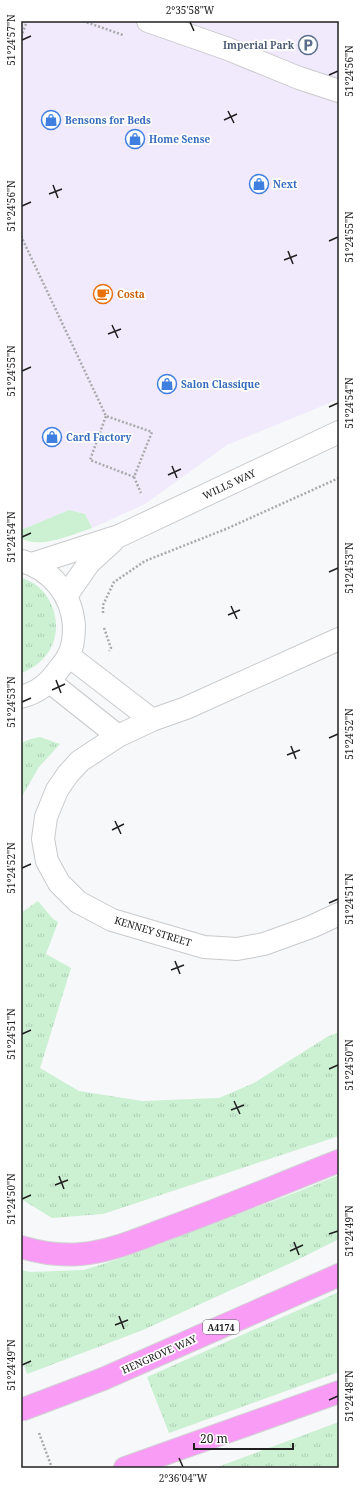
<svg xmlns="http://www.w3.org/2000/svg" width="360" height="1489" viewBox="0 0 360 1489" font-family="'Noto Serif',serif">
  <defs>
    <pattern id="grass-tufts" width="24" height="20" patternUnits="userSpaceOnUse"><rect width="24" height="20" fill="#cbf0d2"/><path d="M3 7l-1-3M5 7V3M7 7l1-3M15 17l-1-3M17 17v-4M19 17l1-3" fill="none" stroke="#aeceb4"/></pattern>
  </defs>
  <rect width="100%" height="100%" fill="#f6f8fa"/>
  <path fill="#f0eafc" d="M 21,21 L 339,21 L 339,399 L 227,445 L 145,504 L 92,528 L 85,514 L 69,510 L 21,530 Z"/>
  <path fill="url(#grass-tufts)" d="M 21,578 C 31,580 40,587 46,595 C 66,625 55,661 21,673 Z
    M 40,737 L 60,744 L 39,767 L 21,798 L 21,743 L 31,739 Z
    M 38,901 L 53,919 L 58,922 L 46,954 L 71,968 L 40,1068 L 79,1091 L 142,1101 L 219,1098 L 254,1083 L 327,1037 L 339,1032 L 339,1136 L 103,1214 L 52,1218 L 21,1199 L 21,913 Z
    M 339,1175 L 339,1239 L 293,1262 L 143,1330 L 27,1374 L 21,1356 L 21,1270 L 30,1272 L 84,1270 L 125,1257 L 297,1192 Z
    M 339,1292 L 339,1372 L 169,1433 L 147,1377 Z
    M 339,1422 L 339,1468 L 215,1468 Z"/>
  <path fill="#cbf0d2" d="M 69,510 L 85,514 L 92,528 C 74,534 38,550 21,538 L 21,530 Z"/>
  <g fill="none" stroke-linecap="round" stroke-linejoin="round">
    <g stroke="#c9cacc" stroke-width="24">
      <path id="minor" d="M 148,21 L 228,49 L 299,78 L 339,91
        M 32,564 L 119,536 L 339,432
        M 66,596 L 89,563 L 112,542
        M 339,639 L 186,708 L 152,720 L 118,736 L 80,761 L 68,774 L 57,790 L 46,817 L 43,839 L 47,861 L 59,883 L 78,902 L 112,920 L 204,947 L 237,949 L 264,944 L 311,927 L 339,914
        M 69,656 L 152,720
        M 50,682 L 118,736
        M 21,697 C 39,692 48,684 59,669 C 62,665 66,661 68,656 C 73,648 74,636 74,626 C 72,595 52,570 22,561"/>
    </g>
    <g stroke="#d2d2d3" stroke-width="24">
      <path id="highway" d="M 21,1247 C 41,1253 60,1256 81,1254 C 109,1252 136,1240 163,1230 C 222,1209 280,1184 339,1161
        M 103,1379 L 339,1275
        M 125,1468 L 339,1392"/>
    </g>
    <path stroke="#a8aaab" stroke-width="2.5" stroke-dasharray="2 2" stroke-linecap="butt" d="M 83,21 L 123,35
      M 21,37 L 27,21
      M 21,236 L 106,416 L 152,432 L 134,477 L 90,460 L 106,416
      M 134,477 L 141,493
      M 103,613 L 103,605 L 114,582 L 145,561 L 226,529 L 339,478
      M 104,628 L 111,648 L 109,651
      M 39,1433 L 52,1468"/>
    <use href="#minor" stroke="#fff" stroke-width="22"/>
    <use href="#highway" stroke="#f89cf5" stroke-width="22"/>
    <g stroke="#d2d2d3" stroke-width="24" stroke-linecap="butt">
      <path id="highway-bridge" d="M 21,1410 L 103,1379"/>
    </g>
    <use href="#highway-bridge" stroke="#f89cf5" stroke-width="22"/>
  </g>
  <path fill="none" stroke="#202021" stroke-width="1.5" d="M 190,22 L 194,31M 22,40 L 31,36M 329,75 L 338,71M 228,111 L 234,123M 224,120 L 237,114M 53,185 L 58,198M 49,194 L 62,189M 22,206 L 31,202M 329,241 L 338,237M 288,251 L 293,264M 284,260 L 297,255M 112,325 L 118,338M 108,334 L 121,329M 22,371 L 31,367M 329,407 L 338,403M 172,466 L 177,478M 168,475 L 181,469M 22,537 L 31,533M 329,572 L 338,568M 231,606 L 237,619M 228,615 L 240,610M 56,680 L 61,693M 52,690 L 65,684M 22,702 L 31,698M 329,738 L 338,734M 291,746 L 296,759M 287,755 L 300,750M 115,821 L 121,834M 112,830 L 124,824M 22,868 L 31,864M 329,903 L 338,899M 175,961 L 180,974M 171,970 L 184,965M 22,1034 L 31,1030M 329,1069 L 338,1065M 234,1101 L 240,1114M 231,1110 L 244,1105M 59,1176 L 64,1189M 55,1185 L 68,1180M 22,1199 L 31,1195M 329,1234 L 338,1231M 294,1242 L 299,1255M 290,1251 L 303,1245M 119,1316 L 124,1329M 115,1325 L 128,1320M 22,1365 L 31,1361M 329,1400 L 338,1396M 179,1458 L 183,1467"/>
  <defs>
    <g id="parking-ring" transform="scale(1)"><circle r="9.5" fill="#fff" stroke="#5c6f8a" stroke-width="1.5"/><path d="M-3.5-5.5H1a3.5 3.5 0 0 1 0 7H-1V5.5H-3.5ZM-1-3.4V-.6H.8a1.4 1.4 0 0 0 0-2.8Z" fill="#5c6f8a"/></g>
    <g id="shop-ring" transform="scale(1)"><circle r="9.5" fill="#fff" stroke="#3f7fe0" stroke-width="1.5"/><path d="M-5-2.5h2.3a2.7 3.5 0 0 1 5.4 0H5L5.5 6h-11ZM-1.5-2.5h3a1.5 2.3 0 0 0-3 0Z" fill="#3f7fe0"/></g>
    <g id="cafe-ring" transform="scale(1)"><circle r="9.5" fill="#fff" stroke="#e8710a" stroke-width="1.5"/><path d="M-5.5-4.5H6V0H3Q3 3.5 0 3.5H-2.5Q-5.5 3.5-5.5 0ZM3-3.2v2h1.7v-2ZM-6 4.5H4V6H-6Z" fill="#e8710a"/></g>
  </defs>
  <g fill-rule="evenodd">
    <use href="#parking-ring" x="308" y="45"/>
    <use href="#shop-ring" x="51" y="120"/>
    <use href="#shop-ring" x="135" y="139"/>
    <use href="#shop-ring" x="259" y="184"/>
    <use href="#cafe-ring" x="103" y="294"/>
    <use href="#shop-ring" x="167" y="384"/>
    <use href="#shop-ring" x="52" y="437"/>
  </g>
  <g text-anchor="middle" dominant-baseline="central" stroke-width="3.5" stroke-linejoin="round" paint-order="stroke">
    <rect fill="#fff" stroke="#636364" stroke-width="1" x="203" y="1320" width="36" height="14" rx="3"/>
    <g font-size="9" font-weight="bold" fill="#202021">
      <text x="221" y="1327">A4174</text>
    </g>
    <g font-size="10" font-weight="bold" fill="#4e5e75" stroke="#fff" text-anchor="end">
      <text x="294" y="45">Imperial Park</text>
    </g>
    <g font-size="10" font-weight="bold" fill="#366cbe" stroke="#fff" text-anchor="start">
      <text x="65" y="120">Bensons for Beds</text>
      <text x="149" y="139">Home Sense</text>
      <text x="273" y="184">Next</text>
      <text x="181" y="384">Salon Classique</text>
      <text x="66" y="437">Card Factory</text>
    </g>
    <g font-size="10" font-weight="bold" fill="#c56008" stroke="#fff" text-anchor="start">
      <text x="117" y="294">Costa</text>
    </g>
    <g font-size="10" fill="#202021" stroke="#fff">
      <text transform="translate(229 484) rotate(-25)">WILLS WAY</text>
      <text transform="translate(153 931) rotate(17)">KENNEY STREET</text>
      <text transform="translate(159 1354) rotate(-24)">HENGROVE WAY</text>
    </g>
  </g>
  <rect width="360" height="1489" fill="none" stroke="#ffffff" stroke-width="44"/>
  <path d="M194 1443v6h99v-6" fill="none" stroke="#202021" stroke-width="2"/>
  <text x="200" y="1443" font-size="12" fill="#202021" stroke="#ffffff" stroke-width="3" paint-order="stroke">20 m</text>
  <rect x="22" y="22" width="316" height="1445" fill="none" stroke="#202021" stroke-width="1.5"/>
  <g font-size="10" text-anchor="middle" fill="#202021">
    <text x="190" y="14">2°35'58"W</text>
    <text transform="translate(11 40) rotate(-90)" y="4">51°24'57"N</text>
    <text transform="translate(349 71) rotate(-90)" y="4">51°24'56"N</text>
    <text transform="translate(11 206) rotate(-90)" y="4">51°24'56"N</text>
    <text transform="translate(349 237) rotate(-90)" y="4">51°24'55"N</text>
    <text transform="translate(11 371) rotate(-90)" y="4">51°24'55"N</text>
    <text transform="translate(349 403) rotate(-90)" y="4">51°24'54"N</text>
    <text transform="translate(11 537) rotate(-90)" y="4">51°24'54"N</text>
    <text transform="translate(349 568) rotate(-90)" y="4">51°24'53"N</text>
    <text transform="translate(11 702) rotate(-90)" y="4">51°24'53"N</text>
    <text transform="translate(349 734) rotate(-90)" y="4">51°24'52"N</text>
    <text transform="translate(11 868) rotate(-90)" y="4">51°24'52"N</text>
    <text transform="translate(349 899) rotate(-90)" y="4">51°24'51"N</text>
    <text transform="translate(11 1034) rotate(-90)" y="4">51°24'51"N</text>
    <text transform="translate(349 1065) rotate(-90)" y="4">51°24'50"N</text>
    <text transform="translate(11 1199) rotate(-90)" y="4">51°24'50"N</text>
    <text transform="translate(349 1231) rotate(-90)" y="4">51°24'49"N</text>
    <text transform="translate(11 1365) rotate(-90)" y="4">51°24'49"N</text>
    <text transform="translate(349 1396) rotate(-90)" y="4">51°24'48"N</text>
    <text x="183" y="1482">2°36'04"W</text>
  </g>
</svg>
